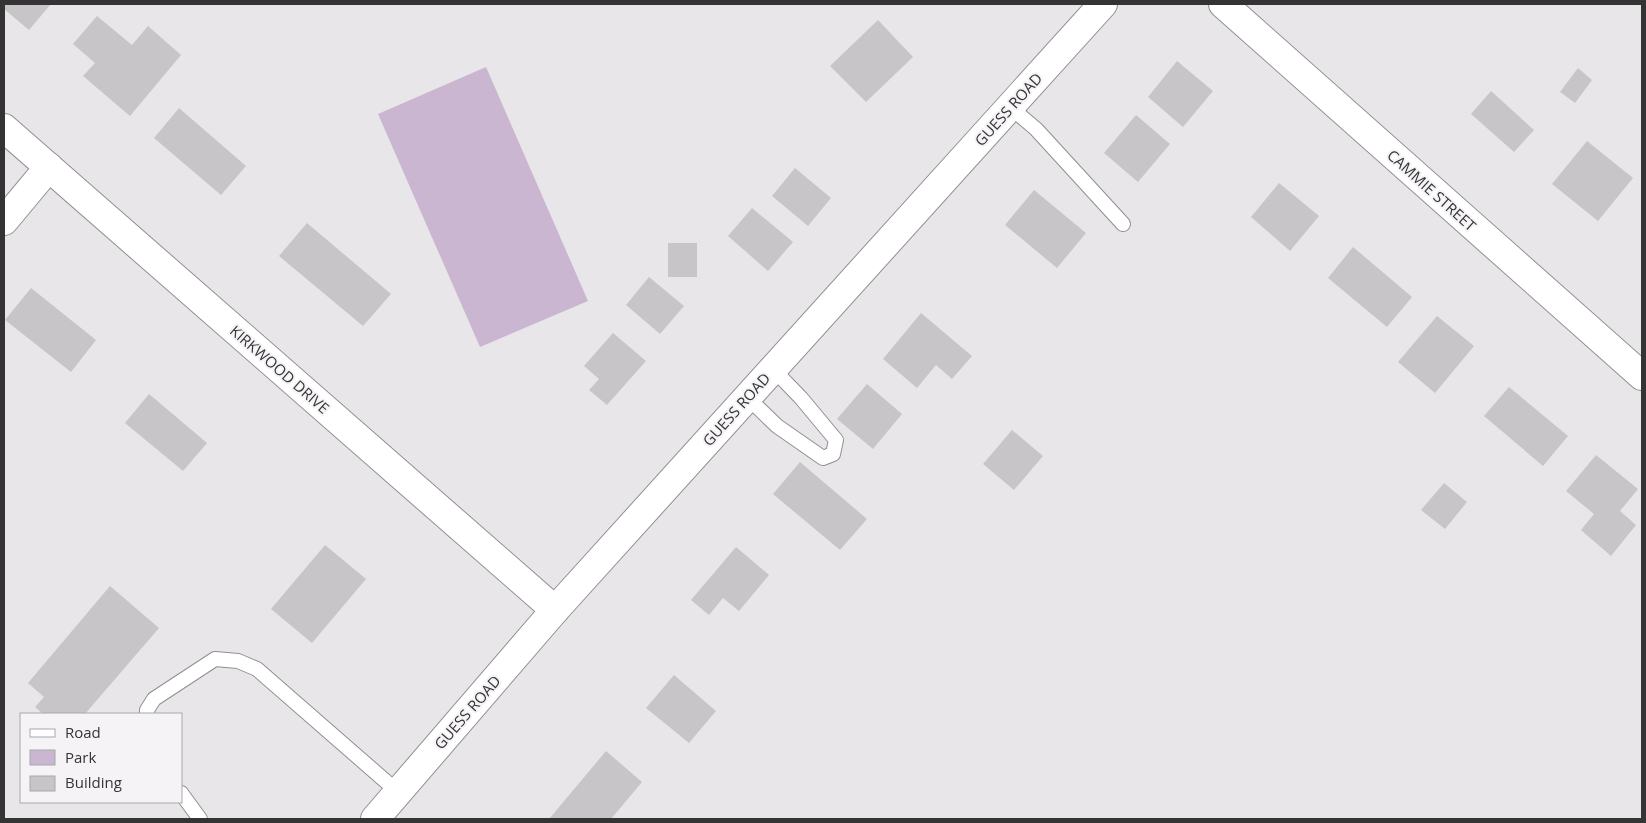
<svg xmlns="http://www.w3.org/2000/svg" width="1646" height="823" viewBox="0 0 1646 823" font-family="'Open Sans',sans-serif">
  <rect width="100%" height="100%" fill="#e8e6e9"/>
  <path fill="#cab6d0" d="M 486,67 L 588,301 L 480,347 L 378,114 Z"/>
  <path fill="#c7c5c8" d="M 4,4 L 51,4 L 29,30 L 4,9 Z
    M 97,16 L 132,45 L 148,26 L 181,55 L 130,116 L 83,76 L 95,63 L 73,44 Z
    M 878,20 L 913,57 L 866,102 L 830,66 Z
    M 1177,61 L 1213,91 L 1183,127 L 1148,97 Z
    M 1578,68 L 1592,80 L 1575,103 L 1560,92 Z
    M 1491,91 L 1534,130 L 1514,152 L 1471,114 Z
    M 179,108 L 246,166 L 221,195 L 154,138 Z
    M 1136,115 L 1170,144 L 1138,182 L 1104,153 Z
    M 1587,141 L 1633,178 L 1598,221 L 1552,184 Z
    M 795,168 L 831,198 L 808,226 L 772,196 Z
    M 1279,183 L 1319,216 L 1290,251 L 1251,217 Z
    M 1034,190 L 1086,233 L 1057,268 L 1005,225 Z
    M 752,208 L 793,242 L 768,271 L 728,236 Z
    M 307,223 L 391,294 L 363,326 L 279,256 Z
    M 668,243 L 697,243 L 697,277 L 668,277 Z
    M 1353,247 L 1412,297 L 1387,327 L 1328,278 Z
    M 649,277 L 684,306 L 660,334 L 626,305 Z
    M 31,288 L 96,340 L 71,372 L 5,320 Z
    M 921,313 L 972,356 L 952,379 L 936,365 L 917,388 L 883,359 Z
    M 1437,316 L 1474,346 L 1435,393 L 1398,362 Z
    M 613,333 L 646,361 L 607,405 L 589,390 L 599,379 L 584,366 Z
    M 867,384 L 902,414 L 873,449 L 837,419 Z
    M 1509,387 L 1568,436 L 1543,466 L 1484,416 Z
    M 149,394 L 207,443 L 183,471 L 125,423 Z
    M 1012,430 L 1043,456 L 1014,490 L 983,464 Z
    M 1596,455 L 1638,489 L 1620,511 L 1636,525 L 1611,556 L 1581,530 L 1594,514 L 1566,491 Z
    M 800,462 L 867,519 L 840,550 L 773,494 Z
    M 1444,483 L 1467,502 L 1445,529 L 1421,510 Z
    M 325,545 L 366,579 L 312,643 L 271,609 Z
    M 736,547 L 769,575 L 739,611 L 723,598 L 709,615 L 691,600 Z
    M 110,586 L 159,628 L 85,714 L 43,714 L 35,707 L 44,697 L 28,683 Z
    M 674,675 L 716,711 L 689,743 L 646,708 Z
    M 606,751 L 642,782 L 611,819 L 549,819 Z"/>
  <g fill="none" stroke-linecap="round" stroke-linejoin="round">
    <g stroke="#918f92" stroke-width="16">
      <path id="service" d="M 1010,107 L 1036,129 L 1123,224
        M 747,397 L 777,426 L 823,458 L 833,454 L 836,440 L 801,398 L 773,369
        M 147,714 L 147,710 L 154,699 L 215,659 L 238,661 L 257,669 L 398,792
        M 181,793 L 200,819"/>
    </g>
    <g stroke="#918f92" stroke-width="30">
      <path id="minor" d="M 1223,4 L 1642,376
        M 4,221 L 49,167"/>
    </g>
    <g stroke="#918f92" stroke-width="30">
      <path id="tertiary" d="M 4,128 L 555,610"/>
    </g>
    <g stroke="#918f92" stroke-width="30">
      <path id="secondary" d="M 375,819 L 555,610 L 1103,4"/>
    </g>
    <use href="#service" stroke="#fff" stroke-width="14"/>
    <use href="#minor" stroke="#fff" stroke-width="28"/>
    <use href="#tertiary" stroke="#fff" stroke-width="28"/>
    <use href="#secondary" stroke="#fff" stroke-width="28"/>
  </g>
  <g text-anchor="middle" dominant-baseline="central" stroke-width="4" stroke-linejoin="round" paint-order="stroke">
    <g font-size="15" fill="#353435" stroke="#f5f3f6">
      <text transform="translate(1008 109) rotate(-48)">GUESS ROAD</text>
      <text transform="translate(1432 190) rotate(42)">CAMMIE STREET</text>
      <text transform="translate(280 369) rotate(41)">KIRKWOOD DRIVE</text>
      <text transform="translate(736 409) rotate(-48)">GUESS ROAD</text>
      <text transform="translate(467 712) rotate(-49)">GUESS ROAD</text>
    </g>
  </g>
  <rect width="1646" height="823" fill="none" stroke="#353435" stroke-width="10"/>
  <rect x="20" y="713" width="162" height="90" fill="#f5f3f6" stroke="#a8a7a9"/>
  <rect x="30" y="729" width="25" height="8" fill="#ffffff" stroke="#a8a7a9"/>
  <text x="65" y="738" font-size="15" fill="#353435">Road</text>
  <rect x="30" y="750" width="25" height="15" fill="#cab6d0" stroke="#a8a7a9"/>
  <text x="65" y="763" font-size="15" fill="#353435">Park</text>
  <rect x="30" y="776" width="25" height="15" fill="#c7c5c8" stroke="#a8a7a9"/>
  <text x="65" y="788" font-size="15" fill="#353435">Building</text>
</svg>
